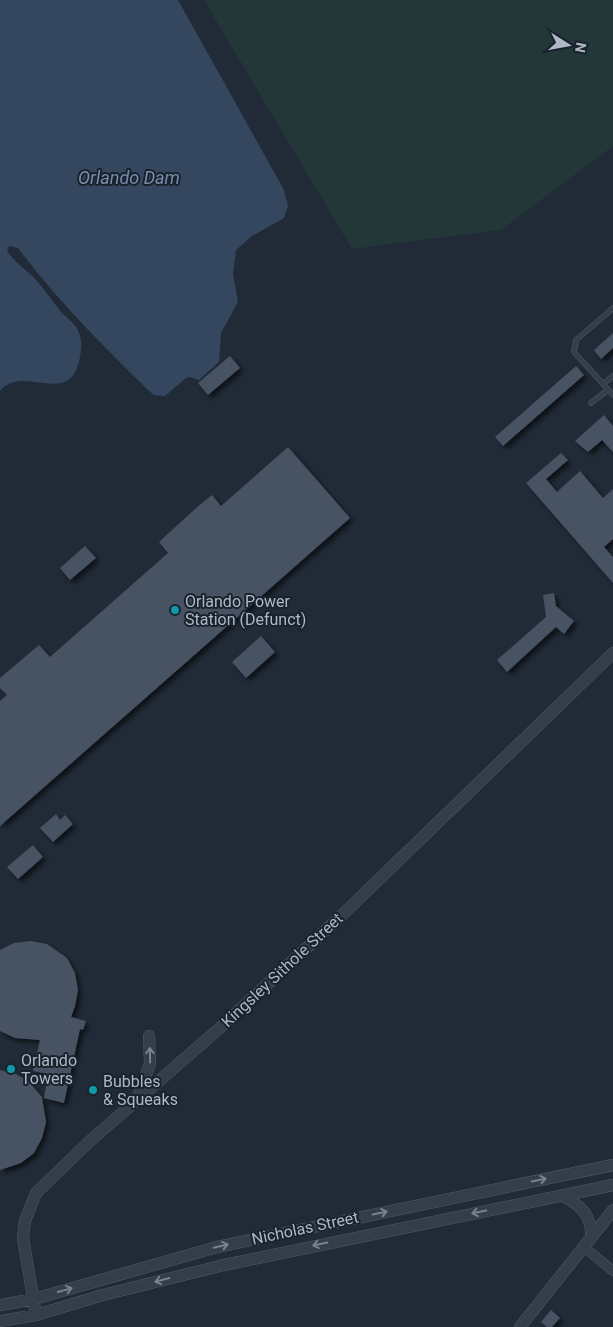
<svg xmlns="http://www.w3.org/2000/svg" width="613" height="1327" viewBox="0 0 613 1327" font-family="Roboto,sans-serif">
  <defs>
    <filter id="shadow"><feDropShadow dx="3.5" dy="3.5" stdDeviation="2.5" flood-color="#0009"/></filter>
  </defs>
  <rect width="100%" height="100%" fill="#212b38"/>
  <path fill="#233739" d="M 204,0 L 613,0 L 613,146 L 501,230 L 352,249 Z"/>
  <path fill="#35475f" d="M 0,0 L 178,0 L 284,190 L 288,206 L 284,218 L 252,236 L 236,250 L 233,274 L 238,302 L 221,333 L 219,362 L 199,380 L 190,377 L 186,378 L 165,396 L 154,395 L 149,391 C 103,346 57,300 18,248 L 9,246 L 7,251 C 14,261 22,267 31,275 C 41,284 49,297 58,308 C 63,315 71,320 76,327 C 80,332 82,343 81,349 C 75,415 25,361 0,391 Z"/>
  <path fill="#475262" filter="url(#shadow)" d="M 613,333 L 613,348 L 601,359 L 594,350 Z
    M 230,356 L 240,368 L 208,395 L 198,383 Z
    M 576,366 L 584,375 L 503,446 L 495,437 Z
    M 604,415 L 613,426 L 613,452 L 602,440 L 588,452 L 575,441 Z
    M 288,447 L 350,518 L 0,826 L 0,701 L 7,695 L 0,688 L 0,678 L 39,645 L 50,657 L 168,553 L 159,542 L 195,509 L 212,495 L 221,506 Z
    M 561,453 L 568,460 L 546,479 L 557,492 L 580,471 L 603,498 L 613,489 L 613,539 L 604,547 L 613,557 L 613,583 L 526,483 Z
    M 85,546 L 96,558 L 70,580 L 60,568 Z
    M 554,593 L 556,606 L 574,621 L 564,634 L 556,627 L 507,672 L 497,660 L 546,617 L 543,595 Z
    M 261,636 L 275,652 L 246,678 L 232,662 Z
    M 56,814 L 60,820 L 65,815 L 73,824 L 53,842 L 40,828 Z
    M 33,845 L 43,857 L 18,879 L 7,867 Z
    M 30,941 L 47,944 L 67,958 L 75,973 L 78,990 L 75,1006 L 71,1017 L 86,1021 L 83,1030 L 80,1029 L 64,1103 L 44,1098 L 48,1074 L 33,1071 L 40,1040 L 15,1038 L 0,1031 L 0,950 L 14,943 Z
    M 0,1070 L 16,1074 L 28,1081 L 42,1097 L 46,1122 L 42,1138 L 34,1153 L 21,1163 L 0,1170 Z
    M 551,1310 L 560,1318 L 552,1327 L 547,1327 L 541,1322 Z"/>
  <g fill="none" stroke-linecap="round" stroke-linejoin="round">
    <g stroke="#525b66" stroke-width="5.5">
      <path id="service" d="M 613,308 L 576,340 L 574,352 L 613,395
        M 603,384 L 613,376
        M 591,403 L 608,390"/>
    </g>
    <g stroke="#525b66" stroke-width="10">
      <path id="minor" d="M 584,1247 L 613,1271"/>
    </g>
    <g stroke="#525b66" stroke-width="12">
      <path id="tertiary" d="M 137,1099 L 150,1064 L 149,1036
        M 563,1196 C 582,1206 592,1216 591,1238
        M 0,1305 L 34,1299 L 217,1247 L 613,1165
        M 36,1315 L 23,1238 L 25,1221 L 36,1193 L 90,1141 L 222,1026 L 338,919 L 613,653
        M 0,1321 L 36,1315 L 103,1295 L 224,1265 L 613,1185
        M 520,1327 L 613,1210"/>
    </g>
    <use href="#service" stroke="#343d48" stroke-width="4.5"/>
    <use href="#minor" stroke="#343d48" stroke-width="9"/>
    <use href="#tertiary" stroke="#343d48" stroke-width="11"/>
  </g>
  <defs><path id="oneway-shaft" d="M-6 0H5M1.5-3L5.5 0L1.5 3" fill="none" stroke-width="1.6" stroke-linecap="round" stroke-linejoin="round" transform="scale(1.25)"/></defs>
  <g stroke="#78818d">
    <use href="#oneway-shaft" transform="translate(150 1055) rotate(-91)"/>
    <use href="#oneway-shaft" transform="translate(539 1180) rotate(-11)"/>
    <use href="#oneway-shaft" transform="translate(479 1212) rotate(168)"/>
    <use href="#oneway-shaft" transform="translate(380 1213) rotate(-12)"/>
    <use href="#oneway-shaft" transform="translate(320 1244) rotate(169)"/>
    <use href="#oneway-shaft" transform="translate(221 1246) rotate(-13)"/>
    <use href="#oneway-shaft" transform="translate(162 1280) rotate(165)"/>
    <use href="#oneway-shaft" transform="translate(65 1290) rotate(-15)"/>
  </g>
  <g fill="#0f9aa8" stroke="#1a222d" stroke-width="2">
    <circle cx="175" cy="610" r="5"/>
    <circle cx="11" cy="1069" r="5"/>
    <circle cx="93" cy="1090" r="5"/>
  </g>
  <g text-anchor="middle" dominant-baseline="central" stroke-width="4" stroke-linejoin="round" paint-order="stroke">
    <g font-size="16" fill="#afb8c5" stroke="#1a222d" text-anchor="start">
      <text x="185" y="601">Orlando Power<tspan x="185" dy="18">Station (Defunct)</tspan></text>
      <text x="21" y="1060">Orlando<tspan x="21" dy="18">Towers</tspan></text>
      <text x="103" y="1081">Bubbles<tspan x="103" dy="18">&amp; Squeaks</tspan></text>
    </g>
    <g font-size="16" fill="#afb8c5" stroke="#1a222d">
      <text transform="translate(282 970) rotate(-43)">Kingsley Sithole Street</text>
      <text transform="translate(305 1228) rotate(-12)">Nicholas Street</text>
    </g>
    <g font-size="18" font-style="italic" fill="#778fad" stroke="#1a222d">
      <text x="129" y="177">Orlando Dam</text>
    </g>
  </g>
  <g transform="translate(568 45) rotate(101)" stroke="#1a222d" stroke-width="4" paint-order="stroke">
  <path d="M0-4L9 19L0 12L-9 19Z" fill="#afb8c5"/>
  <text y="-8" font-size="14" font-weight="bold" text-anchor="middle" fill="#afb8c5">N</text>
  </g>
</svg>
